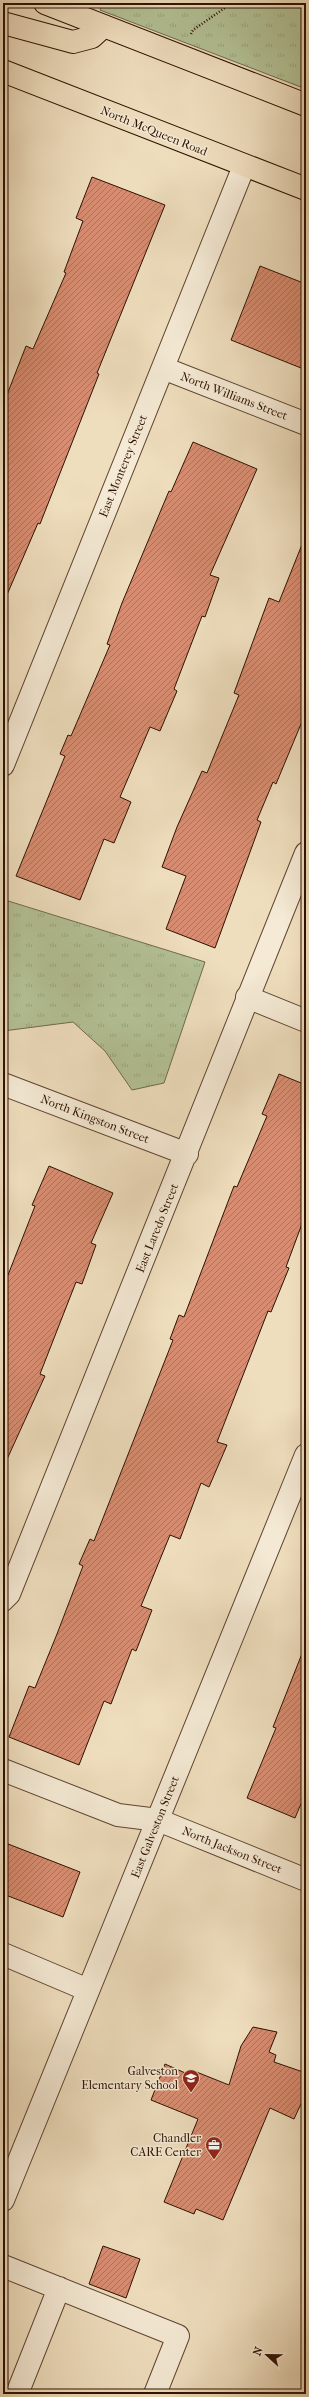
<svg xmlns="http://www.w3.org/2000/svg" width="309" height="2397" viewBox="0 0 309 2397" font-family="'IM FELL French Canon',serif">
  <defs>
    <pattern id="park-tufts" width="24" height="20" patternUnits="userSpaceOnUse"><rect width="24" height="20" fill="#b3c296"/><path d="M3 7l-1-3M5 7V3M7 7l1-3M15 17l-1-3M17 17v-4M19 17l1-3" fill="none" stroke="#9aa680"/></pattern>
    <pattern id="building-hatch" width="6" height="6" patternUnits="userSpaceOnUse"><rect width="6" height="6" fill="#d88d72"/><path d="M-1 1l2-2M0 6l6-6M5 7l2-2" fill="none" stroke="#b0725b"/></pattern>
  </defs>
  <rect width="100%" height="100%" fill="#efdebe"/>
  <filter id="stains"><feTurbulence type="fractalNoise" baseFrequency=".005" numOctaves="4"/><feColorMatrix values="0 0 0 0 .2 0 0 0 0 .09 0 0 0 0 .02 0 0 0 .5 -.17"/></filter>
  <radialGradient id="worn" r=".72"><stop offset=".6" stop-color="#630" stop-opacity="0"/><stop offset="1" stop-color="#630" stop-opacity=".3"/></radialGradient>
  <path fill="url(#park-tufts)" stroke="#706a4b" d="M 103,3 L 306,3 L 306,89 L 100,10 Z
    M 5,900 L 205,962 L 164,1083 L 132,1090 L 105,1051 L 73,1022 L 3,1031 Z"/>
  <path fill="url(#building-hatch)" stroke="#2e1100" d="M 92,177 L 165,205 L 97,373 L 99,374 L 40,524 L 38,523 L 3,604 L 3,405 L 26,346 L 33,349 L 66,273 L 64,272 L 83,221 L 76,218 Z
    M 260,266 L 306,284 L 306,370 L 231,340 Z
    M 193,442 L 257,469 L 210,575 L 219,578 L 205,617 L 202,616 L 174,689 L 177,691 L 160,731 L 150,727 L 120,797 L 131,802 L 114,843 L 104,839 L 80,900 L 16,876 L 65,756 L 60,754 L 68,735 L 71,736 L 110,645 L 107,644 L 122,603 L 169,491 L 171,492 Z
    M 305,537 L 306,712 L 276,784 L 273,782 L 257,820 L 261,822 L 215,948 L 166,929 L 186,876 L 162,867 L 177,827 L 202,771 L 207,773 L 239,695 L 234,693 L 269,598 L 279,602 Z
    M 279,1074 L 306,1085 L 306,1213 L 286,1267 L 289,1268 L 271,1312 L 268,1311 L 217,1442 L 227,1445 L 209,1487 L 201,1483 L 180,1539 L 170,1535 L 141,1606 L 152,1610 L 136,1651 L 132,1649 L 111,1704 L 104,1701 L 79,1765 L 9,1737 L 29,1686 L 35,1688 L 57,1634 L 83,1566 L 79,1564 L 90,1539 L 94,1541 L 173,1340 L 170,1339 L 179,1315 L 184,1317 L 234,1186 L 237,1187 L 267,1116 L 262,1114 Z
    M 49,1166 L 113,1193 L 91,1243 L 96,1245 L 82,1284 L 76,1282 L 40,1374 L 45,1376 L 3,1468 L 3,1273 L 8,1275 L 35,1206 L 32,1205 Z
    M 305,1646 L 306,1792 L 295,1818 L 247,1798 L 276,1728 L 273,1727 Z
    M 3,1842 L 80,1872 L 63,1917 L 3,1894 Z
    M 253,2027 L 277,2032 L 269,2052 L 276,2055 L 274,2062 L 306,2073 L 306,2093 L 294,2119 L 270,2108 L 223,2220 L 196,2209 L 194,2214 L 164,2202 L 198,2119 L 151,2100 L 165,2064 L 192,2076 L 194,2071 L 229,2085 L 241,2046 Z
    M 103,2246 L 140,2259 L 126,2298 L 89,2284 Z"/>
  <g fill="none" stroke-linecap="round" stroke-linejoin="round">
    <g stroke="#5e4430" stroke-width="24">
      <path id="minor" d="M 163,368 L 306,424
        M 3,765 L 244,166
        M 247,997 L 306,1021
        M 3,1084 L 187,1154
        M 3,1600 L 9,1594 L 306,853
        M 3,1770 L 118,1815 L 158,1820 L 306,1880
        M 3,1954 L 88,1990
        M 3,2200 L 306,1455
        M 3,2266 L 178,2336 L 155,2394
        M 17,2394 L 59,2288"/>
    </g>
    <g stroke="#2e1100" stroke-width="24">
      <path id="major" d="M 45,3 L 306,105
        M 3,23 L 73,42 L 92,37 L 104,26
        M 3,71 L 306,189"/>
    </g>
    <path stroke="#2e1100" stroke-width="2.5" stroke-dasharray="1 2" stroke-linecap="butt" d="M 191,34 L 193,30 L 232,3"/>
    <use href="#minor" stroke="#f5ead5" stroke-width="22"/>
    <use href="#major" stroke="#efdebe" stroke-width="22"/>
  </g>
  <defs>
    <g id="school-pin" transform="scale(0.9)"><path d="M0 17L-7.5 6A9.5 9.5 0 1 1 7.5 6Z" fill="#8f2418" stroke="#f5ead5"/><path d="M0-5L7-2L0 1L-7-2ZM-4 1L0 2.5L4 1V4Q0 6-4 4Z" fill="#fff"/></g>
    <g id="office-pin" transform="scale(0.9)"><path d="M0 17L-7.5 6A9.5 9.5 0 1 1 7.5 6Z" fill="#8f2418" stroke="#f5ead5"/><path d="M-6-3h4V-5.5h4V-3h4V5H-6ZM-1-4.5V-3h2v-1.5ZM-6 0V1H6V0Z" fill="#fff"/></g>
  </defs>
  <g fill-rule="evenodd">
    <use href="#school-pin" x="191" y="2078"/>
    <use href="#office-pin" x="214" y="2145"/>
  </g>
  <g text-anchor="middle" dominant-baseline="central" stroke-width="3" stroke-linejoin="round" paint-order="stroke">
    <g font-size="12" fill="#2e1100" stroke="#f5ead5">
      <text transform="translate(154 131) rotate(22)">North McQueen Road</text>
      <text transform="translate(234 396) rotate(21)">North Williams Street</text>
      <text transform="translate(123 466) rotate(-68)">East Monterey Street</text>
      <text transform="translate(95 1119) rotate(21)">North Kingston Street</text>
      <text transform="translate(157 1228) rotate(-68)">East Laredo Street</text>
      <text transform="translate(155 1827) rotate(-68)">East Galveston Street</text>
      <text transform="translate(232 1850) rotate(22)">North Jackson Street</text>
    </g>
    <g font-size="12" fill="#2e1100" stroke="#f5ead5" text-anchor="end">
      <text x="178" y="2071">Galveston<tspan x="178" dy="14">Elementary School</tspan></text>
      <text x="201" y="2138">Chandler<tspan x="201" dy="14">CARE Center</tspan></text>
    </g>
  </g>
  <rect width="309" height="2397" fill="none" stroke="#efdebe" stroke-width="16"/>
  <rect x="4" y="4" width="301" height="2389" fill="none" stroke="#2e1100" stroke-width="2"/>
  <rect x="8" y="8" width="293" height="2381" fill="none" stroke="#2e1100"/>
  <g transform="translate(267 2355) rotate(292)" stroke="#f5ead5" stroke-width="3" paint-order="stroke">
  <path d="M0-3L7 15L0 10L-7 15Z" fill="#2e1100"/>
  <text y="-6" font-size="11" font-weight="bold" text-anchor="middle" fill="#2e1100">N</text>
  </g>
  <rect width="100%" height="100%" filter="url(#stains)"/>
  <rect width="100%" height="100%" fill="url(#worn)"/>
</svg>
